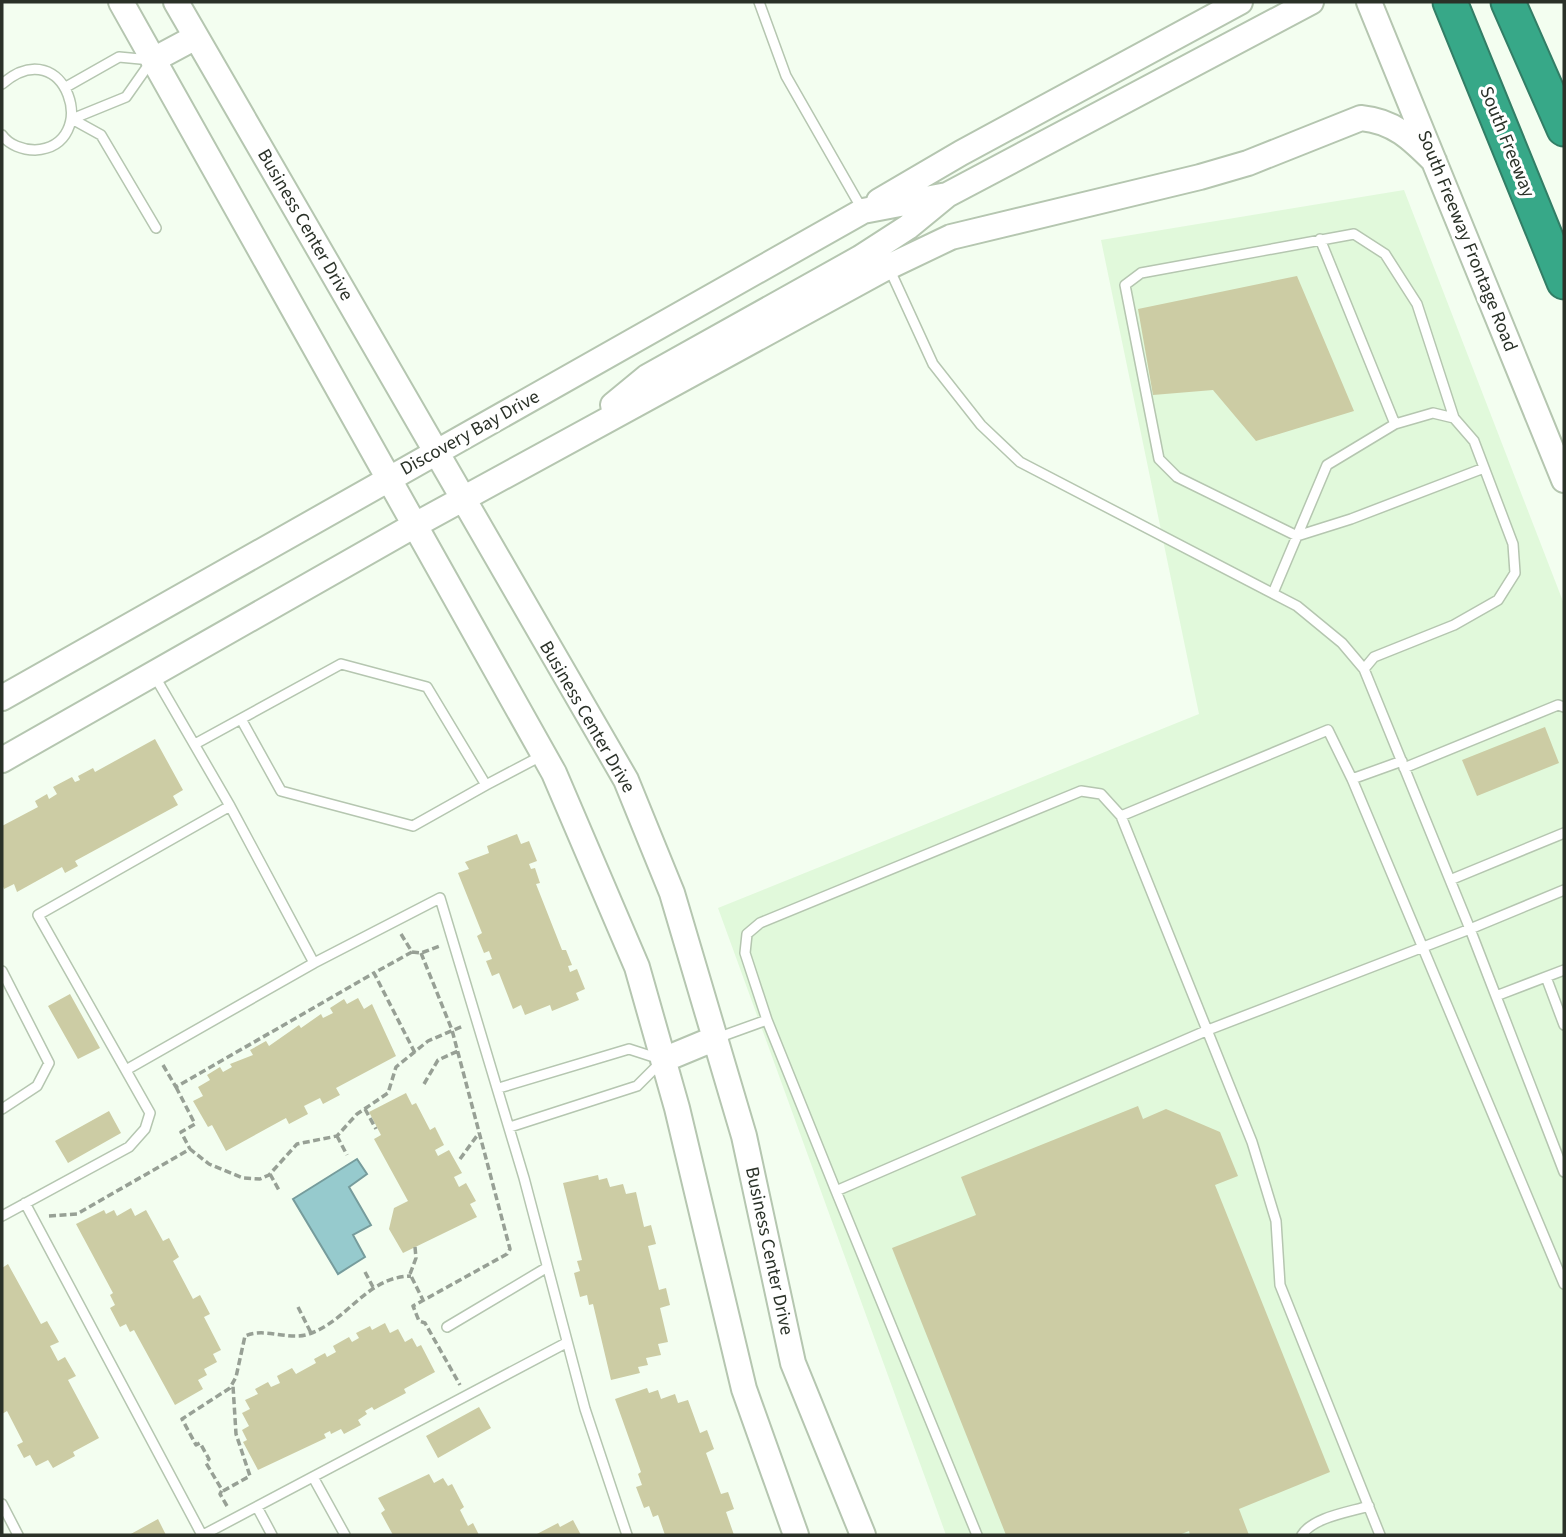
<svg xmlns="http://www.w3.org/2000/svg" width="1566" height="1537" viewBox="0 0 1566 1537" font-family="'Source Sans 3',sans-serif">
  <rect width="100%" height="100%" fill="#f3fef0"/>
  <path fill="#e1f9db" d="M 1404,190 L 1564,604 L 1564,1533 L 946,1535 L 718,908 L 1199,714 L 1101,240 Z"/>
  <path fill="#96cacd" stroke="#769c9c" stroke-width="2" d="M 357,1159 L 367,1174 L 349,1187 L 371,1225 L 353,1235 L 365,1257 L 338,1274 L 293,1199 Z"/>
  <path fill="#cccca4" d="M 1297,276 L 1354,411 L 1256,441 L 1213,390 L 1153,395 L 1138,309 Z
    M 1545,727 L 1559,763 L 1477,796 L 1462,760 Z
    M 155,739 L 183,790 L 173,796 L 178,805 L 75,861 L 78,866 L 65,873 L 62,867 L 17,892 L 14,884 L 4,889 L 2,884 L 2,826 L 38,807 L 35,801 L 47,794 L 49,799 L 57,794 L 53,787 L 72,777 L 75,782 L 80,780 L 78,776 L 93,768 L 95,772 Z
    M 517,834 L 521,844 L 529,841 L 537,861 L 529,864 L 531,869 L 535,868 L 540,883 L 536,884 L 562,950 L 566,950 L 572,965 L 568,966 L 570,972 L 577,969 L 585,989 L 576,993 L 579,1000 L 552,1011 L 550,1005 L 525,1015 L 521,1005 L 513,1009 L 499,973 L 492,976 L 486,961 L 492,959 L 489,951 L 484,953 L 477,936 L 482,933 L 458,873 L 469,869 L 465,862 L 489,853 L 487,846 Z
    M 70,994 L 100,1048 L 78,1059 L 48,1006 Z
    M 358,998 L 364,1009 L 372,1004 L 396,1056 L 336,1088 L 340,1095 L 323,1104 L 320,1098 L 304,1106 L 308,1114 L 289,1124 L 286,1118 L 226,1151 L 212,1125 L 208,1127 L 193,1101 L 203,1096 L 198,1087 L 210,1080 L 207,1075 L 220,1067 L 223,1072 L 232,1067 L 230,1064 L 253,1055 L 250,1050 L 266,1041 L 269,1046 L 299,1025 L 301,1028 L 321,1014 L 323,1018 L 333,1013 L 330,1008 L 344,999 L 347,1004 Z
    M 406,1093 L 412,1105 L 416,1103 L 430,1130 L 435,1127 L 444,1145 L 435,1150 L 438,1156 L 449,1150 L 462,1173 L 454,1177 L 459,1187 L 466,1183 L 476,1201 L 470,1204 L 477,1217 L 403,1253 L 389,1229 L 394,1208 L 408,1201 L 374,1139 L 381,1135 L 369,1112 Z
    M 1138,1106 L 1143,1119 L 1166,1109 L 1220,1132 L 1238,1176 L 1215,1185 L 1330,1472 L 1239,1509 L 1249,1535 L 1190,1535 L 1189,1531 L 1179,1535 L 1006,1535 L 892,1248 L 976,1215 L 961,1177 Z
    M 109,1111 L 121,1133 L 68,1163 L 55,1141 Z
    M 598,1175 L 599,1180 L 607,1178 L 610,1187 L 623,1184 L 626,1194 L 636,1192 L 644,1227 L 651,1225 L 656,1244 L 648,1246 L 659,1290 L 666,1288 L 670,1305 L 660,1308 L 668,1342 L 658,1344 L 661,1355 L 646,1358 L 648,1365 L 638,1367 L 640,1373 L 611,1380 L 593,1304 L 589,1305 L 587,1295 L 580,1297 L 574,1273 L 580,1271 L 577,1261 L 582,1260 L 563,1183 Z
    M 131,1208 L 135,1216 L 146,1210 L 163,1241 L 169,1238 L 179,1257 L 173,1261 L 193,1299 L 200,1295 L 210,1314 L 204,1317 L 221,1350 L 213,1354 L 217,1362 L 204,1369 L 207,1375 L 198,1380 L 203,1389 L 175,1405 L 134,1330 L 130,1332 L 126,1324 L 120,1327 L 110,1308 L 115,1305 L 110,1295 L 113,1293 L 76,1224 L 104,1210 L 106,1214 L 114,1210 L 117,1216 Z
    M 8,1264 L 41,1324 L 47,1321 L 59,1342 L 50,1346 L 58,1361 L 65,1357 L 76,1376 L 68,1380 L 99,1438 L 73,1452 L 75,1456 L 53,1468 L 48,1460 L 36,1466 L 30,1455 L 24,1458 L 17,1445 L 23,1442 L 7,1411 L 2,1414 L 2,1268 Z
    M 385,1323 L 390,1333 L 398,1329 L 405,1342 L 412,1338 L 417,1347 L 421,1345 L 435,1372 L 404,1389 L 406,1393 L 374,1410 L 372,1407 L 365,1411 L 367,1414 L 358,1420 L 361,1425 L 344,1434 L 341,1429 L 331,1434 L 330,1431 L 324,1434 L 326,1438 L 258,1470 L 243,1442 L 247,1440 L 242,1430 L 249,1426 L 242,1413 L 250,1409 L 245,1400 L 258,1394 L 255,1389 L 268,1382 L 271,1387 L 280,1383 L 277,1376 L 292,1368 L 296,1374 L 316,1363 L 314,1359 L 325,1353 L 327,1357 L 336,1352 L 333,1346 L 349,1337 L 352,1342 L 359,1338 L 356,1333 L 370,1326 L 372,1330 Z
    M 647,1388 L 649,1393 L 658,1390 L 661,1399 L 675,1394 L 678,1403 L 688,1400 L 700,1433 L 707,1430 L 714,1449 L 706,1453 L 721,1494 L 728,1492 L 734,1509 L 726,1512 L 734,1535 L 665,1535 L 658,1515 L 653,1517 L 649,1506 L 644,1508 L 636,1487 L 642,1485 L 638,1474 L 641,1472 L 615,1399 Z
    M 479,1407 L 491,1428 L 438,1458 L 426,1436 Z
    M 429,1474 L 434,1483 L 443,1478 L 448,1486 L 452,1484 L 464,1507 L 460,1510 L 468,1526 L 473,1523 L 479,1535 L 393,1535 L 381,1513 L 385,1510 L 378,1498 Z
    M 158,1519 L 166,1535 L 129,1535 Z
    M 573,1520 L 581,1535 L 535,1535 L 558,1523 L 560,1527 Z"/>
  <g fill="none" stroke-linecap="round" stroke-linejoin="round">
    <g stroke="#b5c6b0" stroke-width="12">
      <path id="lane" d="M 759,2 L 786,76 L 862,209
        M 2,84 C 66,29 103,146 35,150 C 23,150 9,145 2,135
        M 66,87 L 119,57 L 151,60
        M 72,119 L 101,135 L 156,228
        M 72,119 L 126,97 L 152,60
        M 1320,239 L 1395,424
        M 889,268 L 933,364 L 981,425 L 1020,462 L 1297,606 L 1342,643 L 1364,669 L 1470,929 L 1564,890
        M 1454,418 L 1417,304 L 1385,254 L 1354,234 L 1141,273 L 1125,285 L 1159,459 L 1177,477 L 1297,536 L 1351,519 L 1484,468
        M 1273,593 L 1327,465 L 1395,424 L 1433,413 L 1454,418 L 1474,441 L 1513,544 L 1515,573 L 1498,600 L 1454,625 L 1374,657 L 1364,669
        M 195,744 L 341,664 L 427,687 L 486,785 L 413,826 L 281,791 L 241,719
        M 1404,768 L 1558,705 L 1564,707
        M 1352,779 L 1564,1284
        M 486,785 L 543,755
        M 230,806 L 314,963 L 440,898 L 524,1178 L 585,1409 L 627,1535
        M 1121,816 L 1252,1142 L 1276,1221 L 1280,1285 L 1380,1535
        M 1450,880 L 1564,833
        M 2,971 L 49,1063 L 37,1086 L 2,1109
        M 1546,977 L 1564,1025
        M 1496,996 L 1564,970
        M 767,1020 L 836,1191 L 1208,1030 L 1470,929 L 1564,1172
        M 717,1038 L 767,1020 L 745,953 L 747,934 L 760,923 L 1081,791 L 1101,794 L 1121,816 L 1328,730 L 1352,779 L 1402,761
        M 126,1070 L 314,963
        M 499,1088 L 629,1049 L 663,1060 L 637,1086 L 510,1127
        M 836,1191 L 977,1535
        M 25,1203 L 202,1535
        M 2,1216 L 129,1147 L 145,1129 L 150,1113 L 38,915 L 230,806 L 154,675
        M 447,1327 L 546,1268
        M 313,1477 L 345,1535
        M 2,1504 L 18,1535
        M 257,1507 L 272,1535
        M 203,1535 L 566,1343
        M 1302,1535 C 1313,1517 1350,1512 1369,1506"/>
    </g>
    <g stroke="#b5c6b0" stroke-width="28">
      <path id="secondary" d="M 121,2 L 554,773 L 637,967 L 677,1108 L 744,1389 L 796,1535
        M 176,2 L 626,780 L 672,893 L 744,1136 L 793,1363 L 863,1535
        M 1369,2 L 1564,480
        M 153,60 L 196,37
        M 879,201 L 961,153 L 1240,2
        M 613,405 L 647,377 L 860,258 L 908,227 L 947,195 L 1311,2
        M 2,698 L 863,211 L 947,195
        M 2,760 L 415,525 L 882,270 L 951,237 L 1200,177 L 1248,163 L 1361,118 C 1394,121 1412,139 1434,161
        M 663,1060 L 716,1038"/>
    </g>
    <g stroke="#327e66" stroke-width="37">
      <path id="highway" d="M 1450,2 L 1564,282
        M 1508,2 L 1564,129"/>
    </g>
    <path stroke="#97a095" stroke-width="3.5" stroke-dasharray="7 3.5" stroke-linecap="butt" d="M 401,934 L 412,952 L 374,973 L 415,1053
      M 412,952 L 421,953 L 440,946
      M 421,953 L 452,1030 L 510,1249 L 507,1254 L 413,1306 L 419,1321 L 425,1323 L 460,1385
      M 163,1065 L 176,1087 L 374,973
      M 424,1084 L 438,1060 L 458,1051
      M 176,1087 L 195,1124 L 181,1132 L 190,1149
      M 365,1109 L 376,1129
      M 337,1136 L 347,1155
      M 460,1159 L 479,1133
      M 270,1174 L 280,1192
      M 49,1216 L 77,1214 L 190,1149 L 209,1164 L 243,1178 L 260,1179 L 269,1175 L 297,1144 L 337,1136 L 357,1114 L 388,1093 L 396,1067 L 428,1041 L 463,1026
      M 415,1247 L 416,1258 L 410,1274 L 423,1300
      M 365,1272 L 373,1287
      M 298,1307 L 311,1333
      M 223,1491 L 250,1476 L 236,1434 L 233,1386
      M 227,1506 L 220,1494 L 222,1490 L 206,1463 L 209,1459 L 200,1443 L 196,1445 L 182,1419 L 230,1388 L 236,1377 L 245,1336 C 265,1327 288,1341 309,1334 C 349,1320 366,1277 411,1276"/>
    <use href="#lane" stroke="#fff" stroke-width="9"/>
    <use href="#secondary" stroke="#fff" stroke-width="24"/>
    <use href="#highway" stroke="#37a888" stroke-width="33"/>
  </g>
  <g text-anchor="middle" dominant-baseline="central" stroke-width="6" stroke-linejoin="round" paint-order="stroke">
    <g font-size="19" fill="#2a3128" stroke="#fff">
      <text transform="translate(1507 142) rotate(68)">South Freeway</text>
      <text transform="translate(305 225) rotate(60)">Business Center Drive</text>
      <text transform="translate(1467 241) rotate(68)">South Freeway Frontage Road</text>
      <text transform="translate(470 433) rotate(-29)">Discovery Bay Drive</text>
      <text transform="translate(587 717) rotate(60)">Business Center Drive</text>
      <text transform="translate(769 1251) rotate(78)">Business Center Drive</text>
    </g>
  </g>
  <rect width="1566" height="1537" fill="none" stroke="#2a3128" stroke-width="7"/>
</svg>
